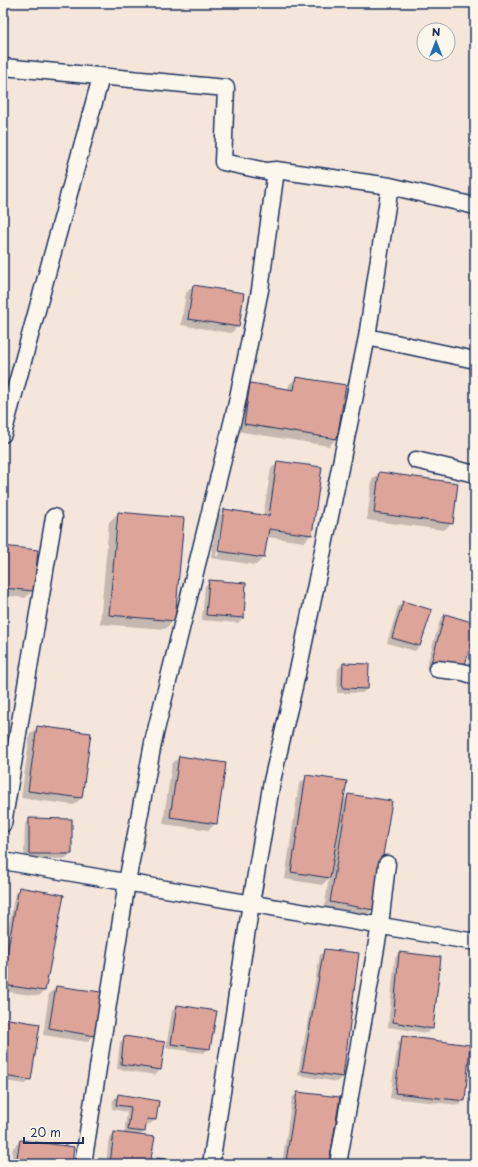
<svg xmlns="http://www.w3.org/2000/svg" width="478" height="1167" viewBox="0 0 478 1167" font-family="'Playpen Sans',sans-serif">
  <rect width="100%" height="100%" fill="#f5e6dc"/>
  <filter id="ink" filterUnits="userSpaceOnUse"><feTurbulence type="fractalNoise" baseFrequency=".025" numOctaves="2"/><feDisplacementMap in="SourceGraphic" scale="8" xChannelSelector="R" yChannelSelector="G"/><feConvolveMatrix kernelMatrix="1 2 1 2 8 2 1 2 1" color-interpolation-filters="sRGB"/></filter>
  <g filter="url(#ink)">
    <path fill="#0003" fill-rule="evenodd" d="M 193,286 L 238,326 L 231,333 L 181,325 L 186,293 Z
      M 296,378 L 336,439 L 329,446 L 237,431 L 243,391 L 251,384 L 288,390 L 289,385 Z
      M 278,462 L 321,468 L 311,535 L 304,542 L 267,537 L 263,558 L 256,565 L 211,558 L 217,518 L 225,510 L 263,516 L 271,469 ZM 222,517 L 224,517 L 218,556 L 216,556 Z
      M 379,473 L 452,523 L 444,530 L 367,520 L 372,480 Z
      M 118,513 L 174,620 L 165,629 L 100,624 L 109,522 Z
      M 3,547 L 33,590 L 25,598 L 3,595 Z
      M 210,581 L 245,584 L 243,618 L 238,623 L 202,620 L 205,586 Z
      M 403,602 L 419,646 L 415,651 L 387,643 L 398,607 Z
      M 445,615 L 475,624 L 457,677 L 426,668 L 440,620 Z
      M 343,664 L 367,689 L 362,693 L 337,693 L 338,669 Z
      M 475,700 L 475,733 L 468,731 Z
      M 38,727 L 81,798 L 74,805 L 21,798 L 30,734 Z
      M 179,757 L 216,823 L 209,830 L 163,824 L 172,764 Z
      M 307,777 L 343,801 L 349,795 L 373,909 L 366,916 L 324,909 L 329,878 L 322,885 L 285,879 L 299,784 Z
      M 30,819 L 71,820 L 71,854 L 66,859 L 24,858 L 25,824 Z
      M 20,888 L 62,895 L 44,991 L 39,996 L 3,991 L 3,957 L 15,893 Z
      M 325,950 L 342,1077 L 337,1082 L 298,1075 L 320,955 Z
      M 399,953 L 432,1028 L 427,1033 L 388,1027 L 395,958 Z
      M 56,987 L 94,1035 L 87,1042 L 43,1035 L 49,994 Z
      M 177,1006 L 209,1048 L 204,1053 L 166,1048 L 172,1011 Z
      M 3,1019 L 30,1079 L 26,1084 L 3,1081 Z
      M 125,1037 L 163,1043 L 160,1070 L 155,1075 L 117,1069 L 120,1042 Z
      M 403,1037 L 464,1100 L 459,1105 L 390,1098 L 398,1042 Z
      M 297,1093 L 328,1164 L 282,1164 L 292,1098 Z
      M 118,1096 L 155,1120 L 150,1124 L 145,1124 L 144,1132 L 139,1136 L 149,1164 L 106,1164 L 109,1138 L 114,1133 L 124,1135 L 127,1112 L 112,1109 L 113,1100 Z
      M 20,1141 L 71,1164 L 11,1164 L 13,1148 Z"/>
    <path fill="#dda49a" stroke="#1b2f5e" d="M 193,285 L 244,293 L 239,327 L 188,319 Z
      M 296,377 L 346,385 L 337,439 L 244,424 L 250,383 L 294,390 Z
      M 277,461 L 322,467 L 312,535 L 269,529 L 264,558 L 218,551 L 224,509 L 269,516 Z
      M 379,472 L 458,483 L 453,524 L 374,513 Z
      M 118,512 L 184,518 L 175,621 L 109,615 Z
      M 3,546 L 38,550 L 34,591 L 3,588 Z
      M 209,580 L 246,583 L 244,618 L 206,615 Z
      M 403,601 L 432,610 L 420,646 L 392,638 Z
      M 445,614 L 475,623 L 475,630 L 463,672 L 431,663 Z
      M 343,663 L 369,664 L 368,689 L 342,688 Z
      M 37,726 L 91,733 L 82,798 L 28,791 Z
      M 179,756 L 226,763 L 217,824 L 170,817 Z
      M 306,775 L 347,781 L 330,878 L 291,872 Z
      M 348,794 L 392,801 L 374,910 L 330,902 Z
      M 29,818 L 72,819 L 72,854 L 29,854 Z
      M 19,887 L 64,895 L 45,991 L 3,985 L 3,976 Z
      M 324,949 L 359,953 L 343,1077 L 302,1071 Z
      M 399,952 L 441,957 L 433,1029 L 393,1022 Z
      M 56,986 L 101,992 L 95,1036 L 49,1028 Z
      M 177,1005 L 217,1011 L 210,1049 L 171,1044 Z
      M 3,1018 L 40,1024 L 31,1080 L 3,1076 Z
      M 124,1036 L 165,1042 L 161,1070 L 121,1064 Z
      M 402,1036 L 470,1045 L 465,1101 L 395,1093 Z
      M 297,1092 L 340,1097 L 329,1164 L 307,1164 L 286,1161 Z
      M 118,1094 L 159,1101 L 156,1120 L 147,1119 L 145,1132 L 128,1130 L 131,1107 L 116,1105 Z
      M 114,1132 L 155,1137 L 150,1164 L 110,1164 Z
      M 20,1140 L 74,1147 L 72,1164 L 16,1164 Z
      M 157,1158 L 200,1164 L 156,1164 Z"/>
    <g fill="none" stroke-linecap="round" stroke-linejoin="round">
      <g stroke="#1b2f5e" stroke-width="19">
        <path id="street" d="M 3,67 L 226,88 L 223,162 L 266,171 L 276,170
          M 367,337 L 475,360
          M 3,434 L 101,77
          M 416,460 L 475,474
          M 437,669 L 463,672 L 475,676
          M 3,824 L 54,517
          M 3,861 L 475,942
          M 83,1164 L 127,882 L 154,738 L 236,407 L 260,290 L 276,170 L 390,186
          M 211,1164 L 251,903 L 272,781 L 301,657 L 367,337 L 390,186 L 475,206
          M 338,1164 L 380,925 L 387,864"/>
      </g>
      <use href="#street" stroke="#fbf7ec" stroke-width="16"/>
    </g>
  </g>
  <rect width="478" height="1167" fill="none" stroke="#fbf7ec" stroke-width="16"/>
  <rect x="8" y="8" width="462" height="1151" fill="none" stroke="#1b2f5e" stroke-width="1.5" filter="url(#ink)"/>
  <g transform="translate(436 42)"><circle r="19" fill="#fbf7ec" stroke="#a1a7b3"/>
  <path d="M0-3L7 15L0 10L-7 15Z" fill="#1f6fb2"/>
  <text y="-6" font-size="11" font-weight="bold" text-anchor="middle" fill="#1b2f5e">N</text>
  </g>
  <path d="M24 1137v6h59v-6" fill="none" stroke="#1b2f5e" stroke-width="2"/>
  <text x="30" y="1137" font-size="12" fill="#1b2f5e" stroke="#fbf7ec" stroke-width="3" paint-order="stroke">20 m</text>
</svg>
